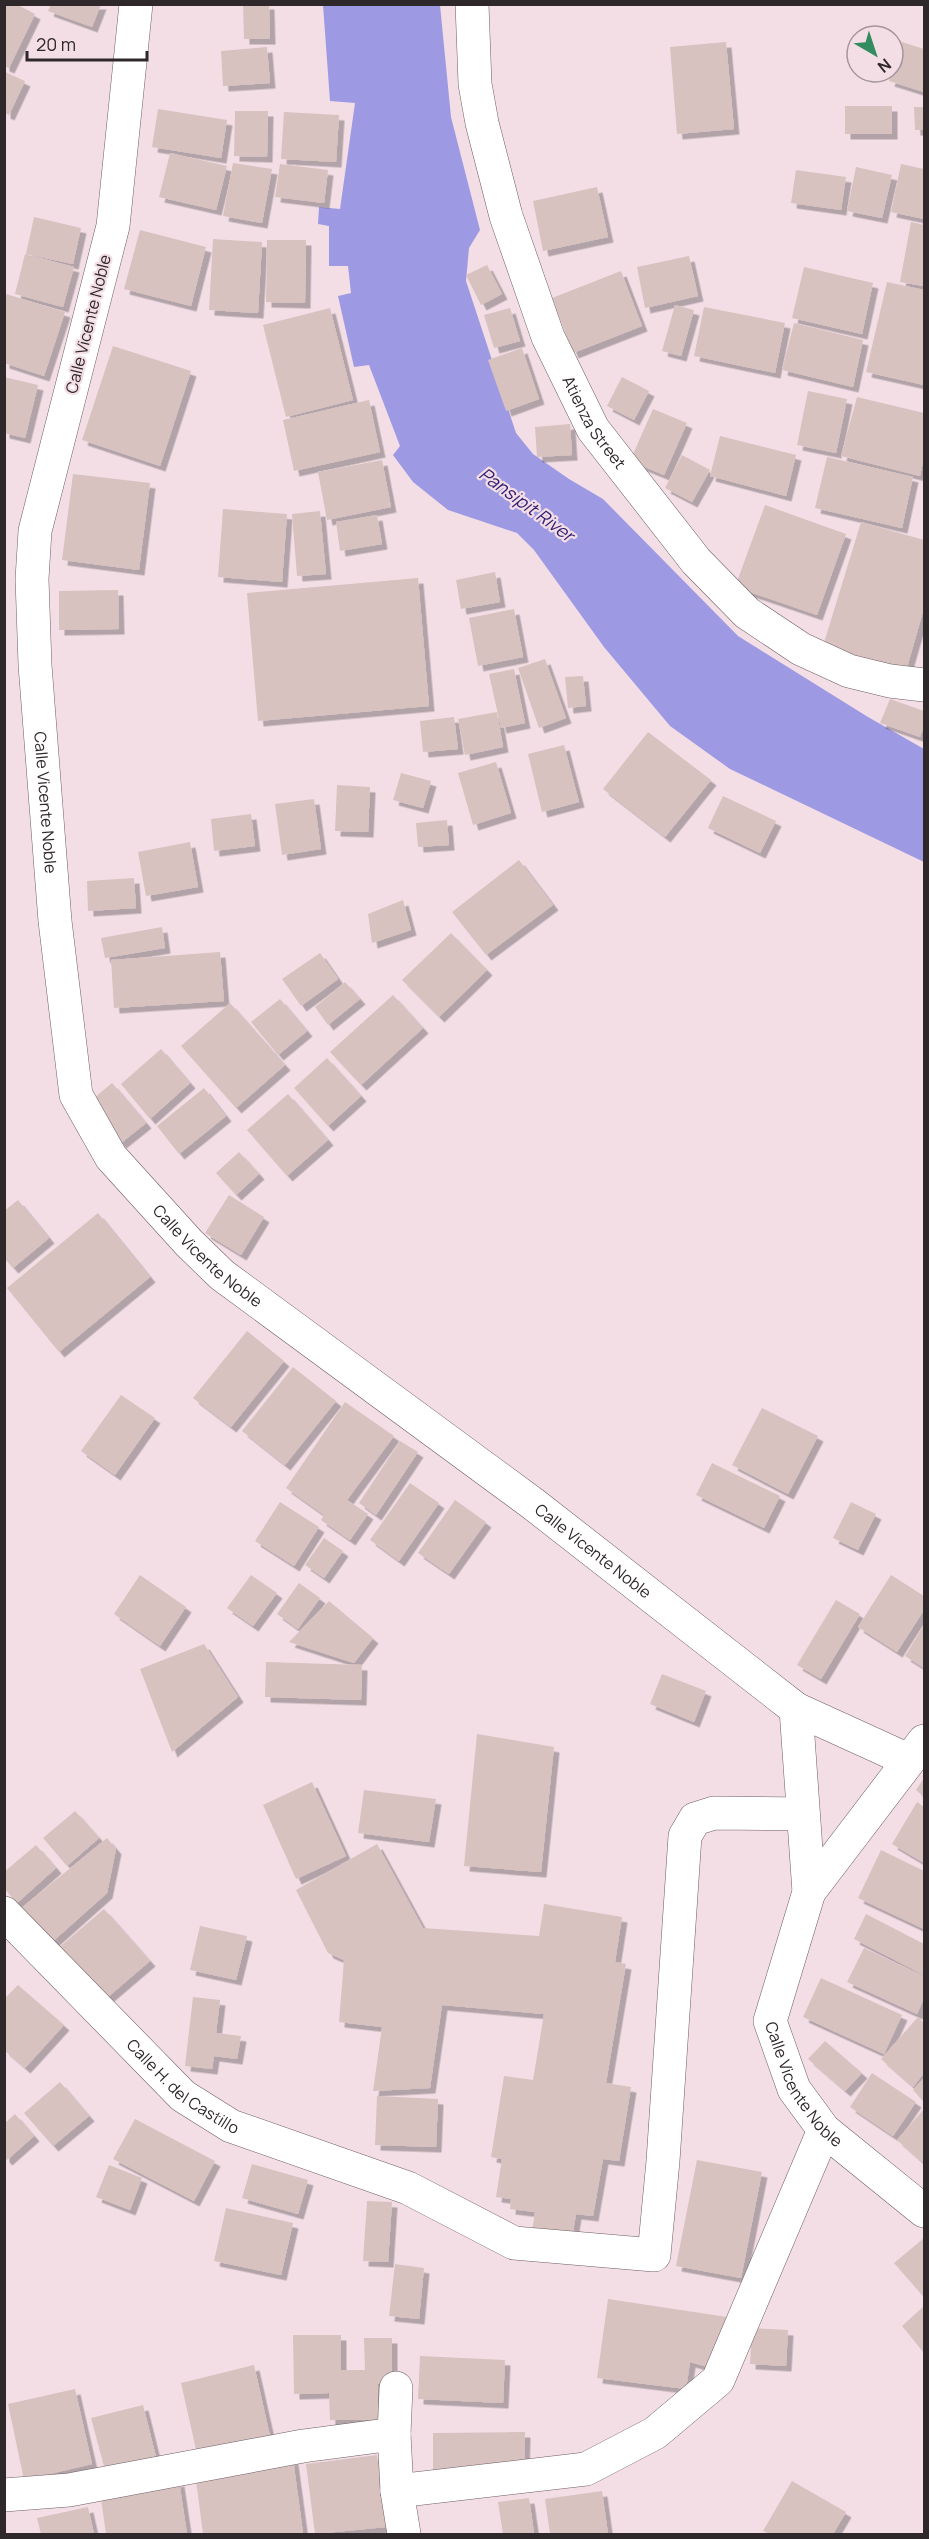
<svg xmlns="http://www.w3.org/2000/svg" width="929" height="2539" viewBox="0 0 929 2539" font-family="Manrope,sans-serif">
  <defs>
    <filter id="shadow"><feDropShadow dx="5.5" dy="5.5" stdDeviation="0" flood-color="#0004"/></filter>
  </defs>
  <rect width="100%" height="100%" fill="#f3dee6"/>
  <path fill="#9e99e3" d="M 323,5 L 440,5 L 451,117 L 480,230 L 469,248 L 466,281 L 516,433 L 533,454 L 569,479 L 603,499 L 738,636 L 868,717 L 924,749 L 924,862 L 730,769 L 670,726 L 604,647 L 534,550 L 517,533 L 448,510 L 413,482 L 393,455 L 400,446 L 369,365 L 354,367 L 338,296 L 351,293 L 348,266 L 329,266 L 329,226 L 318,224 L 319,207 L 340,209 L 355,103 L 330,101 Z"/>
  <path fill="#d7c2bf" filter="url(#shadow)" d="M 4,4 L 16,4 L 35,14 L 9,68 L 4,66 Z
    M 51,4 L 101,4 L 92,27 L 48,11 Z
    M 243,4 L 269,4 L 270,39 L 244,39 Z
    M 726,42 L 734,129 L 677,134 L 670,47 Z
    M 902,42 L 924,49 L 924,92 L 889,81 Z
    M 267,47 L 270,83 L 223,86 L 221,51 Z
    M 5,72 L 25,81 L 9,115 L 5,113 Z
    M 845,106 L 892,106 L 892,134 L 845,134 Z
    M 914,107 L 924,107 L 924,130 L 915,130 Z
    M 158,109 L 227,120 L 221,158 L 152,147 Z
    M 235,111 L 268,111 L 267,157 L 234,156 Z
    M 284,112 L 339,115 L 336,162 L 281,159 Z
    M 170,153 L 227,166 L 216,210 L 159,197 Z
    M 233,163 L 272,169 L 262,223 L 223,216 Z
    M 280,164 L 328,170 L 324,203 L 275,197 Z
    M 901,164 L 924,169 L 924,219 L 891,212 Z
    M 856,167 L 892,175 L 882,218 L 847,211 Z
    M 796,170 L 846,177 L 841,210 L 791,203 Z
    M 597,187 L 608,237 L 543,251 L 533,201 Z
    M 34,217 L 81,228 L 73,264 L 26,254 Z
    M 911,222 L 924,225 L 924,286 L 900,282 Z
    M 140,230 L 206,247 L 191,306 L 124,289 Z
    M 213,239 L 262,242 L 258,313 L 209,310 Z
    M 267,240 L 306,240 L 305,303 L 266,302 Z
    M 25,254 L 74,267 L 63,307 L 15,294 Z
    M 689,256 L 698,296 L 645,308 L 637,267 Z
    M 487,265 L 502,294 L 481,305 L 466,275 Z
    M 804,267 L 873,283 L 862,334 L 792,318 Z
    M 621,271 L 642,326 L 573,353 L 552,298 Z
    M 887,282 L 924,290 L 924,385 L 866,372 Z
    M 6,294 L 65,312 L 44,376 L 4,363 Z
    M 675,305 L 694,310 L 681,356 L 662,351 Z
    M 704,307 L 785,323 L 775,373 L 694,356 Z
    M 330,308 L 353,400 L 286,417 L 263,325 Z
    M 510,308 L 520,341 L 494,348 L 484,315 Z
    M 794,323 L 863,340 L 853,387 L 782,370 Z
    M 113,346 L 191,371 L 160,466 L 82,440 Z
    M 522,348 L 539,399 L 506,411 L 488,360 Z
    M 4,377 L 38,385 L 25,438 L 4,433 Z
    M 622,377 L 649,391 L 634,420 L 607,406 Z
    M 808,391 L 847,399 L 836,453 L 797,445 Z
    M 857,397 L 924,413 L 924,457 L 920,476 L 841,456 Z
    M 369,400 L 380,452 L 294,471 L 283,420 Z
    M 653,409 L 687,423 L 664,475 L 630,461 Z
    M 570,424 L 572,455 L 537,457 L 535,427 Z
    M 720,436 L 796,455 L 786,496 L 710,476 Z
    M 682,455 L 710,470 L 692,502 L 665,488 Z
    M 827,457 L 913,477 L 902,528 L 815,508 Z
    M 382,460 L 391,507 L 327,520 L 318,472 Z
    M 73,474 L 150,483 L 139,570 L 62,560 Z
    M 765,505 L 846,534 L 817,615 L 735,587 Z
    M 223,509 L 287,514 L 282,582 L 218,577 Z
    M 320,511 L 326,574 L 297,576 L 292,514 Z
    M 377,515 L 382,544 L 340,551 L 336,522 Z
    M 861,522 L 924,540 L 924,608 L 906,671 L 823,646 Z
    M 495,572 L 500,602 L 461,609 L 456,580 Z
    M 418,578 L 429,706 L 258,721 L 247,593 Z
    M 118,590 L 119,629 L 59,630 L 59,591 Z
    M 514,609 L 523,657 L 478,666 L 469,618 Z
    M 545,659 L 566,718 L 539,728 L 518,668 Z
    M 514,669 L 525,723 L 501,728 L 489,674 Z
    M 583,676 L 586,706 L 568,708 L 565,677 Z
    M 890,699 L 924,711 L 924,726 L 920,737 L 880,723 Z
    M 497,712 L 503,747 L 465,755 L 458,719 Z
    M 454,717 L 458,749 L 423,752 L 420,721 Z
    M 648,732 L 711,780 L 665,837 L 603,789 Z
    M 564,745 L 579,802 L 542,812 L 528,754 Z
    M 496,762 L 511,813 L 473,825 L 458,773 Z
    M 401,773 L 431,781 L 423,808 L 393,800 Z
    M 337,785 L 370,787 L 368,832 L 335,831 Z
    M 723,796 L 776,821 L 760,853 L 708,828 Z
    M 314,799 L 321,849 L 282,855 L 275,804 Z
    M 251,814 L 255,846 L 214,851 L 211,819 Z
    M 447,820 L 449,845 L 418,847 L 416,823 Z
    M 190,842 L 198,887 L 146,896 L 138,852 Z
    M 519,860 L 553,905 L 486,955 L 452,912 Z
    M 134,878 L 136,908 L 88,911 L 87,881 Z
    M 403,900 L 411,930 L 372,943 L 368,914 Z
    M 162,927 L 165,948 L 105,958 L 101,938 Z
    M 451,933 L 487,970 L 439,1017 L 402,980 Z
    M 220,952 L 224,1001 L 114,1008 L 111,960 Z
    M 320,953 L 338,979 L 301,1006 L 282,979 Z
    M 345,982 L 360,999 L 328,1025 L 315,1007 Z
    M 393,995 L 423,1028 L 361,1085 L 330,1052 Z
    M 280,999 L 307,1031 L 278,1055 L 251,1022 Z
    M 230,1003 L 285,1065 L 236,1108 L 181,1046 Z
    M 161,1049 L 190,1083 L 150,1119 L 121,1084 Z
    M 327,1058 L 361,1096 L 328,1126 L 294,1088 Z
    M 112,1083 L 146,1123 L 121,1143 L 88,1103 Z
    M 204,1088 L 226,1116 L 179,1154 L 157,1126 Z
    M 288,1094 L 328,1140 L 287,1176 L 247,1130 Z
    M 239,1152 L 259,1174 L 236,1195 L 216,1173 Z
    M 229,1195 L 264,1217 L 241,1255 L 205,1233 Z
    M 18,1200 L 49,1238 L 13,1268 L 4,1258 L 4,1211 Z
    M 98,1213 L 150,1277 L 59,1352 L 7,1288 Z
    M 247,1331 L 284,1361 L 231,1427 L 193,1398 Z
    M 293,1367 L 336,1401 L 285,1465 L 242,1431 Z
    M 121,1395 L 155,1418 L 115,1475 L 81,1451 Z
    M 345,1402 L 394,1436 L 347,1500 L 368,1514 L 350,1540 L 321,1520 L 324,1515 L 286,1488 Z
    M 762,1408 L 818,1436 L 788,1494 L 732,1465 Z
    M 400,1441 L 418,1452 L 376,1515 L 359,1503 Z
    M 712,1463 L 780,1496 L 764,1528 L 696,1495 Z
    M 410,1483 L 439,1503 L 399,1561 L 370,1540 Z
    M 455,1500 L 486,1522 L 449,1574 L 418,1553 Z
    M 280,1502 L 319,1527 L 294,1566 L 255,1541 Z
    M 851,1502 L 876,1514 L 858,1550 L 833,1538 Z
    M 324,1538 L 343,1551 L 324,1578 L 305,1565 Z
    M 140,1575 L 186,1607 L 160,1646 L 114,1614 Z
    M 251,1575 L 277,1593 L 253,1626 L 227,1608 Z
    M 891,1575 L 924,1596 L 924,1610 L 897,1652 L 858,1627 Z
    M 299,1583 L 320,1598 L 298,1629 L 277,1614 Z
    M 836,1600 L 860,1614 L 821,1679 L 797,1665 Z
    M 329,1601 L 373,1638 L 354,1663 L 289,1642 Z
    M 924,1625 L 924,1668 L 905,1656 Z
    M 204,1644 L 238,1697 L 172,1752 L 140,1669 Z
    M 266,1662 L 362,1665 L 361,1700 L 265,1697 Z
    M 662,1674 L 706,1691 L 694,1722 L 650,1704 Z
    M 477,1734 L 554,1747 L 541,1872 L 464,1866 Z
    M 924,1778 L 924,1797 L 916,1790 Z
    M 312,1782 L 346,1856 L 296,1879 L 263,1805 Z
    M 364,1790 L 436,1799 L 429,1842 L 358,1833 Z
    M 917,1802 L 924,1807 L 924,1863 L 892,1844 Z
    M 75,1811 L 99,1838 L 67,1866 L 43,1838 Z
    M 107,1838 L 116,1849 L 107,1893 L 51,1943 L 19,1910 Z
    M 377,1844 L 423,1928 L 539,1936 L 544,1904 L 622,1917 L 615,1962 L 626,1964 L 606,2083 L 631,2087 L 619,2161 L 603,2159 L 593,2216 L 576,2214 L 572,2238 L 532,2232 L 535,2212 L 510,2209 L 511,2199 L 496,2197 L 502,2159 L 491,2157 L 504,2076 L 533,2080 L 544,2014 L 442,2005 L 430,2088 L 373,2091 L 382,2027 L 339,2022 L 344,1960 L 328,1953 L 296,1890 Z
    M 36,1845 L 56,1868 L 17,1903 L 4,1888 L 4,1872 Z
    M 881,1850 L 924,1871 L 924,1929 L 858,1898 Z
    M 104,1909 L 150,1961 L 102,2002 L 56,1950 Z
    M 866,1914 L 924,1944 L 924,1975 L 854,1939 Z
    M 200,1926 L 247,1936 L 236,1980 L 190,1970 Z
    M 864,1948 L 924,1976 L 924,1998 L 917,2014 L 847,1982 Z
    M 821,1978 L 902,2015 L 884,2054 L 803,2017 Z
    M 18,1985 L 64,2025 L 25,2068 L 4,2050 L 4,1999 Z
    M 193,1997 L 220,2000 L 216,2033 L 241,2036 L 237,2059 L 214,2056 L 212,2069 L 185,2066 Z
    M 918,2017 L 924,2023 L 924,2073 L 913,2087 L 881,2059 Z
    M 825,2041 L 862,2073 L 845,2091 L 808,2059 Z
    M 872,2073 L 916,2102 L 893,2136 L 850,2107 Z
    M 924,2078 L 924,2102 L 913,2090 Z
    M 60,2082 L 89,2116 L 53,2146 L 24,2113 Z
    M 377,2096 L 438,2099 L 436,2147 L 375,2145 Z
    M 923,2110 L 924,2112 L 924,2160 L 922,2162 L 897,2140 Z
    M 15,2114 L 34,2136 L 7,2160 L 4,2157 L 4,2124 Z
    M 135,2119 L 215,2161 L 194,2201 L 113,2159 Z
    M 697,2160 L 762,2172 L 741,2278 L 676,2266 Z
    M 252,2164 L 308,2180 L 298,2214 L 242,2198 Z
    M 109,2165 L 142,2178 L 130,2210 L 96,2197 Z
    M 367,2201 L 392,2202 L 388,2262 L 363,2261 Z
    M 226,2208 L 293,2223 L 281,2275 L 214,2261 Z
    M 924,2238 L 924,2294 L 923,2296 L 894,2263 Z
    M 395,2264 L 424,2268 L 419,2319 L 389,2316 Z
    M 608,2299 L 727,2317 L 715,2369 L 690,2362 L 686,2389 L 597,2378 Z
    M 924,2306 L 924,2353 L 902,2326 Z
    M 752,2328 L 788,2330 L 786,2366 L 750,2364 Z
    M 293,2335 L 341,2335 L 341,2370 L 365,2370 L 364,2338 L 392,2338 L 392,2383 L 378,2384 L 378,2420 L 330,2420 L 329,2393 L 294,2394 Z
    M 420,2356 L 505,2360 L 503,2403 L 418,2399 Z
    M 254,2365 L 270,2436 L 197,2454 L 181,2383 Z
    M 75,2389 L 92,2464 L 24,2480 L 8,2404 Z
    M 143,2405 L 157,2461 L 106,2474 L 91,2418 Z
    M 525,2432 L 524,2470 L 433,2471 L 433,2433 Z
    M 377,2455 L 386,2527 L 315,2534 L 306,2464 Z
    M 293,2459 L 303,2533 L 203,2534 L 195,2473 Z
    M 179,2481 L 187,2534 L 106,2534 L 100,2492 Z
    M 792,2481 L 846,2512 L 833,2534 L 770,2534 L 763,2531 Z
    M 602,2491 L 608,2534 L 550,2534 L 545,2499 Z
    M 529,2498 L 534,2533 L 503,2534 L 498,2502 Z
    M 88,2507 L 94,2534 L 41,2534 L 37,2518 Z"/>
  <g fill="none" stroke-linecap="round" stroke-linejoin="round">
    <g stroke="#6f5d64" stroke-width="34">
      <g id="minor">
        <path id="s1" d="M 472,4 L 475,84 L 482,123 L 506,216 L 548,337 L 593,429 L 696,561 L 747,613 L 801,649 L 849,671 L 890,681 L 924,685"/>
        <path d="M 796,1709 L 908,1760"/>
        <path d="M 809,1892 L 924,1741"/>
        <path id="s2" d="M 4,1913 L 183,2096 L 231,2126 L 408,2188 L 514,2243 L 654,2255 L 663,2161 L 685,1836 L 695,1819 L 714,1813 L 803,1814"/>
        <path d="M 396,2388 L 394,2434 L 397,2491"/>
        <path d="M 4,2495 L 69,2490 L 303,2446 L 394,2434"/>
        <path d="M 404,2534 L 397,2491 L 586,2469 L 655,2433 L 718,2380 L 824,2130"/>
      </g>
    </g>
    <g stroke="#6f5d64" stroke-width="34">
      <g id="major">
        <path id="s3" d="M 136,4 L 113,226 L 35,531 L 32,579 L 35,665 L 55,921 L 76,1095 L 111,1157 L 189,1243 L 222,1275 L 532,1503 L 796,1709 L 809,1892 L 770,2021 L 794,2089 L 824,2130 L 924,2211"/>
      </g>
    </g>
    <use href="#minor" stroke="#fff" stroke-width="33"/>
    <use href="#major" stroke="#fff" stroke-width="33"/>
  </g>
  <g text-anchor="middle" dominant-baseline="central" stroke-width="4.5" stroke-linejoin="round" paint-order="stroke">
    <g font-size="16" fill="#2f282b" stroke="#f3dee6">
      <text transform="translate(88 324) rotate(-76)">Calle Vicente Noble</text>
      <text stroke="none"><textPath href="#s1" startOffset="441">Atienza Street</textPath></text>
      <text stroke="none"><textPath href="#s3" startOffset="810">Calle Vicente Noble</textPath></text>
      <text stroke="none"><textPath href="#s3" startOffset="1314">Calle Vicente Noble</textPath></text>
      <text stroke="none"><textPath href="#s3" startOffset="1800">Calle Vicente Noble</textPath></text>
      <text stroke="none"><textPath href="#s3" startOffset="2448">Calle Vicente Noble</textPath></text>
      <text stroke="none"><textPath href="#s2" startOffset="250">Calle H. del Castillo</textPath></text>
    </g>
    <g font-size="18" font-style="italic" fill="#311d73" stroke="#f3dee6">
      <text transform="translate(527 504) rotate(36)">Pansipit River</text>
    </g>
  </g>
  <rect width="929" height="2539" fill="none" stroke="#2f282b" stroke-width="12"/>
  <g transform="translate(875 54) rotate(141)"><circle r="28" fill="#f3dee6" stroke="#a5959b" stroke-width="1.5"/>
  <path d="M0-4.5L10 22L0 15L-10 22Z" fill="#338b60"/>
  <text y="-9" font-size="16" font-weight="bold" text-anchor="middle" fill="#2f282b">N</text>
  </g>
  <path d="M27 51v9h120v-9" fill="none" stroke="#2f282b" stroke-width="3"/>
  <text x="36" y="51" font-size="18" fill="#2f282b" stroke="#f3dee6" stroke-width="4.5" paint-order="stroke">20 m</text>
</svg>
